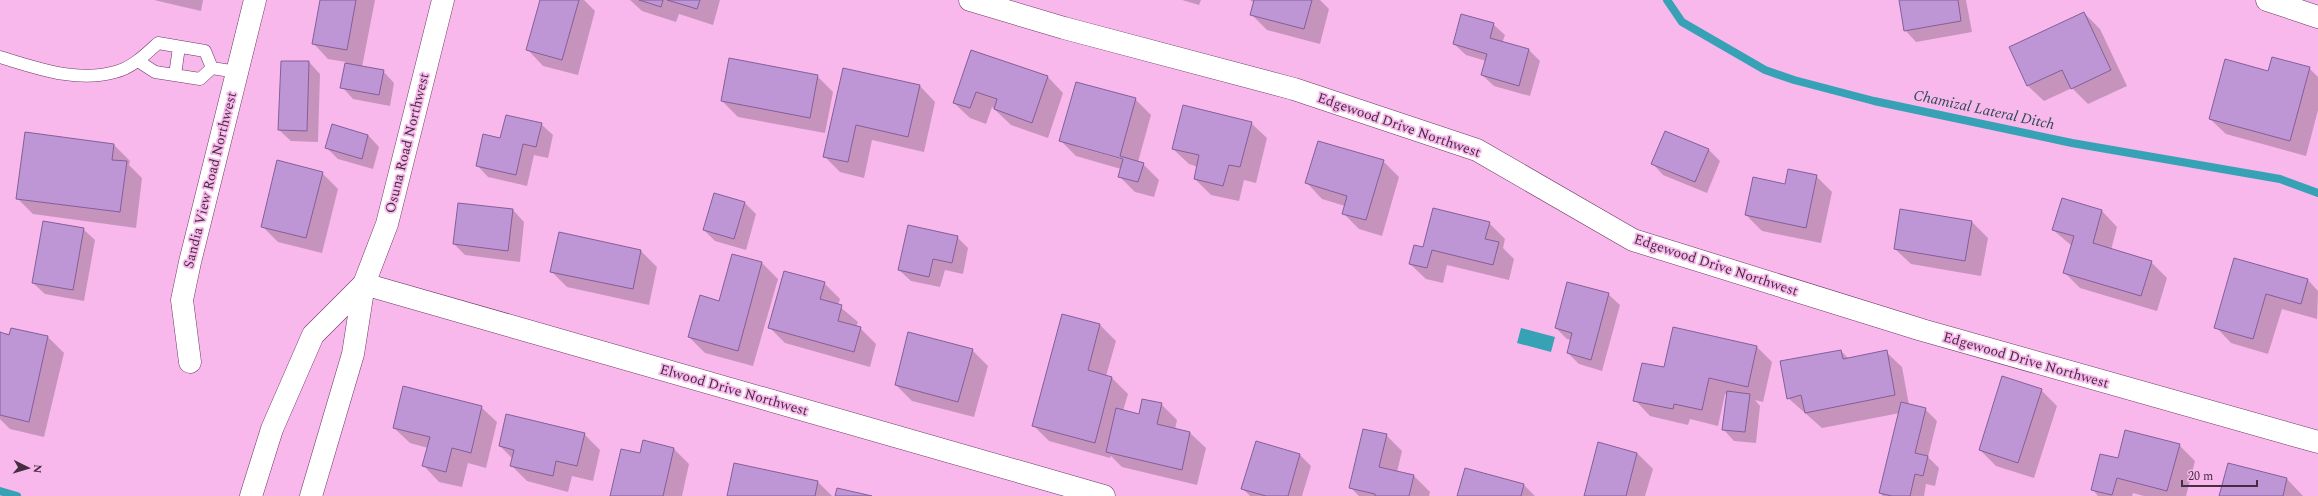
<svg xmlns="http://www.w3.org/2000/svg" width="2318" height="496" viewBox="0 0 2318 496" font-family="Spectral,serif">
  <rect width="100%" height="100%" fill="#f8b8ec"/>
  <path fill="#37a1b5" d="M 1521,328 L 1555,337 L 1551,352 L 1517,343 Z"/>
  <path fill="#0003" fill-rule="evenodd" d="M 154,0 L 203,0 L 201,11 Z
    M 321,0 L 375,0 L 362,67 L 383,71 L 394,83 L 390,106 L 353,99 L 342,87 L 346,62 L 328,59 L 313,43 Z
    M 541,0 L 584,0 L 595,11 L 578,75 L 543,66 L 528,50 Z
    M 630,0 L 720,0 L 713,25 L 679,14 L 676,22 L 642,11 Z
    M 1182,0 L 1201,0 L 1199,5 Z
    M 1250,0 L 1320,0 L 1329,9 L 1320,44 L 1267,30 L 1251,14 L 1254,3 Z
    M 1900,0 L 1966,0 L 1972,32 L 1916,42 L 1905,30 Z
    M 2084,13 L 2100,29 L 2127,86 L 2088,104 L 2072,88 L 2044,101 L 2028,86 L 2011,47 Z
    M 1493,24 L 1505,35 L 1502,43 L 1529,50 L 1540,61 L 1530,96 L 1494,86 L 1482,75 L 1486,61 L 1466,55 L 1454,44 Z
    M 972,51 L 1048,77 L 1063,93 L 1048,138 L 1011,125 L 992,107 L 986,124 L 970,118 L 954,103 Z
    M 309,62 L 320,74 L 318,142 L 291,141 L 279,130 Z
    M 2309,68 L 2318,77 L 2318,110 L 2306,156 L 2226,134 L 2210,119 L 2269,72 Z
    M 844,69 L 920,86 L 935,102 L 924,152 L 872,140 L 864,178 L 840,172 L 824,156 Z
    M 817,76 L 833,92 L 825,133 L 738,117 L 722,101 Z
    M 1135,99 L 1151,115 L 1138,162 L 1143,164 L 1159,180 L 1154,197 L 1135,192 L 1119,176 L 1121,169 L 1076,156 L 1060,140 ZM 1078,145 L 1124,158 L 1124,160 L 1078,147 Z
    M 1251,123 L 1267,138 L 1256,183 L 1244,180 L 1239,201 L 1211,195 L 1195,179 L 1198,167 L 1189,164 L 1173,149 Z
    M 541,124 L 553,135 L 548,158 L 534,155 L 527,186 L 488,177 L 477,165 L 501,139 Z
    M 1666,132 L 1709,150 L 1720,161 L 1707,193 L 1663,175 L 1652,163 Z
    M 368,135 L 379,147 L 373,169 L 338,159 L 327,148 Z
    M 114,145 L 130,161 L 129,165 L 142,178 L 136,228 L 33,214 L 18,199 Z
    M 1383,161 L 1399,177 L 1382,236 L 1359,229 L 1343,213 L 1345,206 L 1322,199 L 1307,183 Z
    M 322,173 L 338,189 L 322,253 L 278,242 L 262,226 Z
    M 1816,176 L 1832,192 L 1821,243 L 1762,231 L 1746,215 L 1786,185 Z
    M 745,203 L 756,214 L 746,250 L 715,241 L 704,230 Z
    M 459,204 L 513,210 L 524,222 L 520,262 L 465,255 L 454,244 Z
    M 2102,211 L 2117,227 L 2111,250 L 2151,262 L 2167,278 L 2157,311 L 2080,288 L 2064,272 L 2072,246 L 2053,230 Z
    M 1972,222 L 1988,238 L 1981,276 L 1911,264 L 1895,249 Z
    M 1489,223 L 1505,239 L 1503,248 L 1514,259 L 1509,280 L 1447,265 L 1443,283 L 1426,279 L 1410,264 L 1424,248 Z
    M 83,229 L 95,240 L 84,301 L 45,294 L 33,283 Z
    M 560,233 L 641,251 L 657,267 L 649,305 L 567,287 L 551,271 Z
    M 957,237 L 968,248 L 963,274 L 945,270 L 940,287 L 911,281 L 899,270 Z
    M 733,255 L 762,263 L 778,279 L 753,366 L 705,353 L 689,337 L 719,302 Z
    M 2235,260 L 2308,280 L 2318,291 L 2317,319 L 2282,309 L 2268,354 L 2231,343 L 2216,327 Z
    M 824,283 L 840,299 L 838,305 L 858,322 L 856,327 L 860,328 L 876,344 L 870,367 L 785,343 L 769,327 Z
    M 1608,294 L 1620,305 L 1602,371 L 1579,364 L 1568,353 L 1571,340 L 1567,339 L 1556,328 Z
    M 1100,325 L 1116,341 L 1106,376 L 1112,378 L 1128,394 L 1123,411 L 1140,415 L 1161,404 L 1177,420 L 1175,429 L 1190,433 L 1206,448 L 1197,485 L 1122,467 L 1111,456 L 1110,458 L 1049,441 L 1033,425 Z
    M 0,333 L 48,337 L 64,353 L 44,437 L 10,429 L 0,419 Z
    M 909,333 L 972,350 L 988,366 L 974,417 L 912,401 L 896,385 Z
    M 1757,347 L 1772,362 L 1763,402 L 1755,400 L 1760,406 L 1756,443 L 1734,441 L 1723,429 L 1728,394 L 1725,394 L 1718,426 L 1690,419 L 1688,425 L 1650,416 L 1635,400 L 1664,368 Z
    M 1841,351 L 1849,359 L 1886,352 L 1902,367 L 1909,405 L 1925,409 L 1937,421 L 1928,457 L 1939,468 L 1935,486 L 1926,484 L 1924,496 L 1883,496 L 1880,493 L 1900,413 L 1822,428 L 1788,398 Z
    M 2041,390 L 2057,406 L 2034,478 L 1996,466 L 1980,450 Z
    M 481,407 L 497,422 L 486,468 L 468,463 L 462,487 L 439,482 L 424,466 L 428,448 L 410,443 L 394,428 Z
    M 584,434 L 600,450 L 593,481 L 572,476 L 568,492 L 527,481 L 511,465 L 513,459 L 500,446 Z
    M 1386,435 L 1402,451 L 1397,472 L 1414,476 L 1430,492 L 1429,496 L 1359,496 L 1350,487 Z
    M 2179,445 L 2195,461 L 2186,496 L 2144,496 L 2133,493 L 2132,496 L 2098,496 L 2092,489 L 2119,460 Z
    M 674,449 L 689,464 L 682,496 L 611,496 L 641,454 Z
    M 1637,453 L 1653,469 L 1645,496 L 1585,496 Z
    M 1300,455 L 1311,466 L 1302,496 L 1250,496 L 1242,488 Z
    M 2229,464 L 2287,479 L 2303,496 L 2220,496 Z
    M 1466,469 L 1524,485 L 1535,496 L 1458,496 Z
    M 817,481 L 832,496 L 728,496 Z"/>
  <g fill="none" stroke-linecap="round" stroke-linejoin="round">
    <path stroke="#37a1b5" stroke-width="8" d="M 1667,0 L 1682,22 L 1765,70 L 1794,80 L 1874,101 L 2072,143 L 2280,179 L 2318,193
      M 0,491 L 17,496"/>
  </g>
  <path fill="#bf96d5" stroke="#845e99" d="M 320,0 L 356,0 L 347,50 L 312,44 Z
    M 540,0 L 579,0 L 562,60 L 526,50 Z
    M 639,0 L 663,0 L 661,7 Z
    M 667,0 L 700,0 L 697,9 Z
    M 1254,0 L 1312,0 L 1304,29 L 1250,15 Z
    M 1899,0 L 1958,0 L 1961,21 L 1904,31 Z
    M 2084,12 L 2111,70 L 2071,89 L 2062,70 L 2027,86 L 2009,47 Z
    M 1461,14 L 1494,23 L 1490,38 L 1529,49 L 1519,86 L 1481,75 L 1487,54 L 1453,44 Z
    M 971,50 L 1048,76 L 1032,123 L 994,109 L 997,99 L 976,92 L 970,108 L 953,103 Z
    M 2272,57 L 2310,67 L 2290,141 L 2209,119 L 2225,59 L 2268,71 Z
    M 729,58 L 818,75 L 810,118 L 721,101 Z
    M 281,61 L 309,61 L 307,131 L 278,130 Z
    M 345,63 L 384,70 L 379,95 L 340,88 Z
    M 843,68 L 920,85 L 908,137 L 856,125 L 848,162 L 823,157 Z
    M 1076,82 L 1136,98 L 1120,156 L 1144,163 L 1138,182 L 1118,177 L 1123,159 L 1059,141 Z
    M 1183,105 L 1252,122 L 1240,167 L 1229,165 L 1223,186 L 1194,179 L 1199,155 L 1172,149 Z
    M 506,115 L 542,123 L 536,147 L 523,144 L 516,175 L 476,166 L 483,134 L 500,138 Z
    M 332,124 L 368,135 L 362,159 L 325,148 Z
    M 1665,131 L 1709,149 L 1695,182 L 1651,164 Z
    M 25,132 L 114,144 L 112,160 L 127,161 L 120,212 L 16,199 Z
    M 1318,141 L 1384,160 L 1366,220 L 1342,214 L 1347,196 L 1305,183 Z
    M 277,160 L 323,172 L 306,238 L 261,227 Z
    M 1788,169 L 1817,175 L 1806,228 L 1745,215 L 1753,177 L 1785,184 Z
    M 714,193 L 745,202 L 734,239 L 703,230 Z
    M 2062,198 L 2102,210 L 2093,243 L 2152,261 L 2141,296 L 2063,273 L 2074,236 L 2052,230 Z
    M 458,203 L 513,209 L 508,251 L 453,244 Z
    M 1433,208 L 1490,222 L 1485,239 L 1499,242 L 1493,265 L 1432,250 L 1427,268 L 1409,264 L 1414,245 L 1423,247 Z
    M 1900,209 L 1972,221 L 1965,261 L 1894,249 Z
    M 43,221 L 84,228 L 73,290 L 32,283 Z
    M 908,225 L 958,236 L 952,263 L 933,259 L 929,277 L 898,270 Z
    M 559,232 L 641,250 L 633,289 L 550,272 Z
    M 732,254 L 762,262 L 738,351 L 688,337 L 700,295 L 719,301 Z
    M 2234,258 L 2308,279 L 2301,304 L 2266,294 L 2253,339 L 2214,328 Z
    M 784,271 L 825,282 L 820,299 L 842,305 L 838,321 L 861,327 L 854,352 L 768,328 Z
    M 1567,282 L 1609,293 L 1591,360 L 1567,353 L 1572,333 L 1555,328 Z
    M 1062,314 L 1100,324 L 1088,370 L 1112,377 L 1095,443 L 1032,426 Z
    M 1673,327 L 1757,346 L 1748,387 L 1709,378 L 1702,410 L 1674,404 L 1673,409 L 1633,401 L 1642,363 L 1664,367 Z
    M 11,328 L 48,336 L 29,422 L 0,415 L 0,332 L 9,335 Z
    M 908,332 L 973,349 L 958,402 L 895,385 Z
    M 1841,350 L 1843,359 L 1887,350 L 1895,395 L 1805,413 L 1801,395 L 1787,399 L 1780,361 Z
    M 2002,376 L 2042,389 L 2018,463 L 1979,450 Z
    M 403,386 L 482,406 L 471,453 L 452,448 L 446,472 L 422,466 L 430,437 L 393,428 Z
    M 1727,391 L 1750,394 L 1745,432 L 1722,430 Z
    M 1142,399 L 1162,403 L 1157,424 L 1190,432 L 1182,470 L 1106,452 L 1116,408 L 1139,414 Z
    M 1901,402 L 1926,408 L 1915,453 L 1928,456 L 1923,476 L 1915,474 L 1910,496 L 1892,496 L 1879,493 Z
    M 506,414 L 585,433 L 577,466 L 556,461 L 553,476 L 510,466 L 514,450 L 499,446 Z
    M 1363,429 L 1387,434 L 1379,467 L 1414,475 L 1409,496 L 1375,496 L 1375,494 L 1349,488 Z
    M 2125,430 L 2180,444 L 2167,491 L 2117,478 L 2112,495 L 2091,490 L 2100,454 L 2118,458 Z
    M 643,440 L 674,448 L 663,496 L 610,496 L 621,449 L 640,453 Z
    M 1256,441 L 1300,454 L 1288,496 L 1266,496 L 1241,489 Z
    M 1598,442 L 1637,453 L 1626,496 L 1584,496 Z
    M 734,463 L 818,481 L 815,496 L 727,496 Z
    M 2228,463 L 2287,478 L 2283,496 L 2219,496 Z
    M 1465,468 L 1524,484 L 1521,496 L 1457,496 Z
    M 837,488 L 872,496 L 835,496 Z"/>
  <g fill="none" stroke-linecap="round" stroke-linejoin="round">
    <g stroke="#6c3664" stroke-width="13">
      <path id="service" d="M 0,57 C 37,68 76,83 115,72 C 132,68 146,54 158,43 L 205,51 L 212,68
        M 138,61 L 155,72 L 200,79 L 212,68
        M 212,68 L 237,72
        M 175,75 L 179,47"/>
    </g>
    <g stroke="#6c3664" stroke-width="23">
      <path id="minor" d="M 970,0 L 1064,28 L 1294,89 L 1477,150 L 1633,240 L 1922,330 L 2318,442
        M 2267,0 L 2318,17
        M 364,284 L 1104,496
        M 190,362 L 182,300 L 190,262 L 255,0"/>
    </g>
    <g stroke="#6c3664" stroke-width="23">
      <path id="secondary" d="M 251,496 L 272,429 L 313,335 L 364,284
        M 311,496 L 353,354 L 364,284 L 387,224 L 443,0"/>
    </g>
    <use href="#service" stroke="#fff" stroke-width="12"/>
    <use href="#minor" stroke="#fff" stroke-width="22"/>
    <use href="#secondary" stroke="#fff" stroke-width="22"/>
  </g>
  <g text-anchor="middle" dominant-baseline="central" stroke-width="3.5" stroke-linejoin="round" paint-order="stroke">
    <g font-size="14" fill="#462d41" stroke="#f8b8ec">
      <text transform="translate(1399 125) rotate(19)">Edgewood Drive Northwest</text>
      <text transform="translate(407 143) rotate(-76)">Osuna Road Northwest</text>
      <text transform="translate(210 180) rotate(-76)">Sandia View Road Northwest</text>
      <text transform="translate(1716 265) rotate(18)">Edgewood Drive Northwest</text>
      <text transform="translate(2026 360) rotate(16)">Edgewood Drive Northwest</text>
      <text transform="translate(734 390) rotate(16)">Elwood Drive Northwest</text>
    </g>
    <g font-size="15" font-style="italic" fill="#2b4a51" stroke="#f8b8ec">
      <text transform="translate(1984 110) rotate(12)">Chamizal Lateral Ditch</text>
    </g>
  </g>
  <g transform="translate(28 468) rotate(95)" stroke="#f8b8ec" stroke-width="3" paint-order="stroke">
  <path d="M0-3L7 15L0 10L-7 15Z" fill="#462d41"/>
  <text y="-6" font-size="11" font-weight="bold" text-anchor="middle" fill="#462d41">N</text>
  </g>
  <path d="M2182 480v6h75v-6" fill="none" stroke="#462d41" stroke-width="2"/>
  <text x="2188" y="480" font-size="12" fill="#462d41" stroke="#f8b8ec" stroke-width="3" paint-order="stroke">20 m</text>
</svg>
